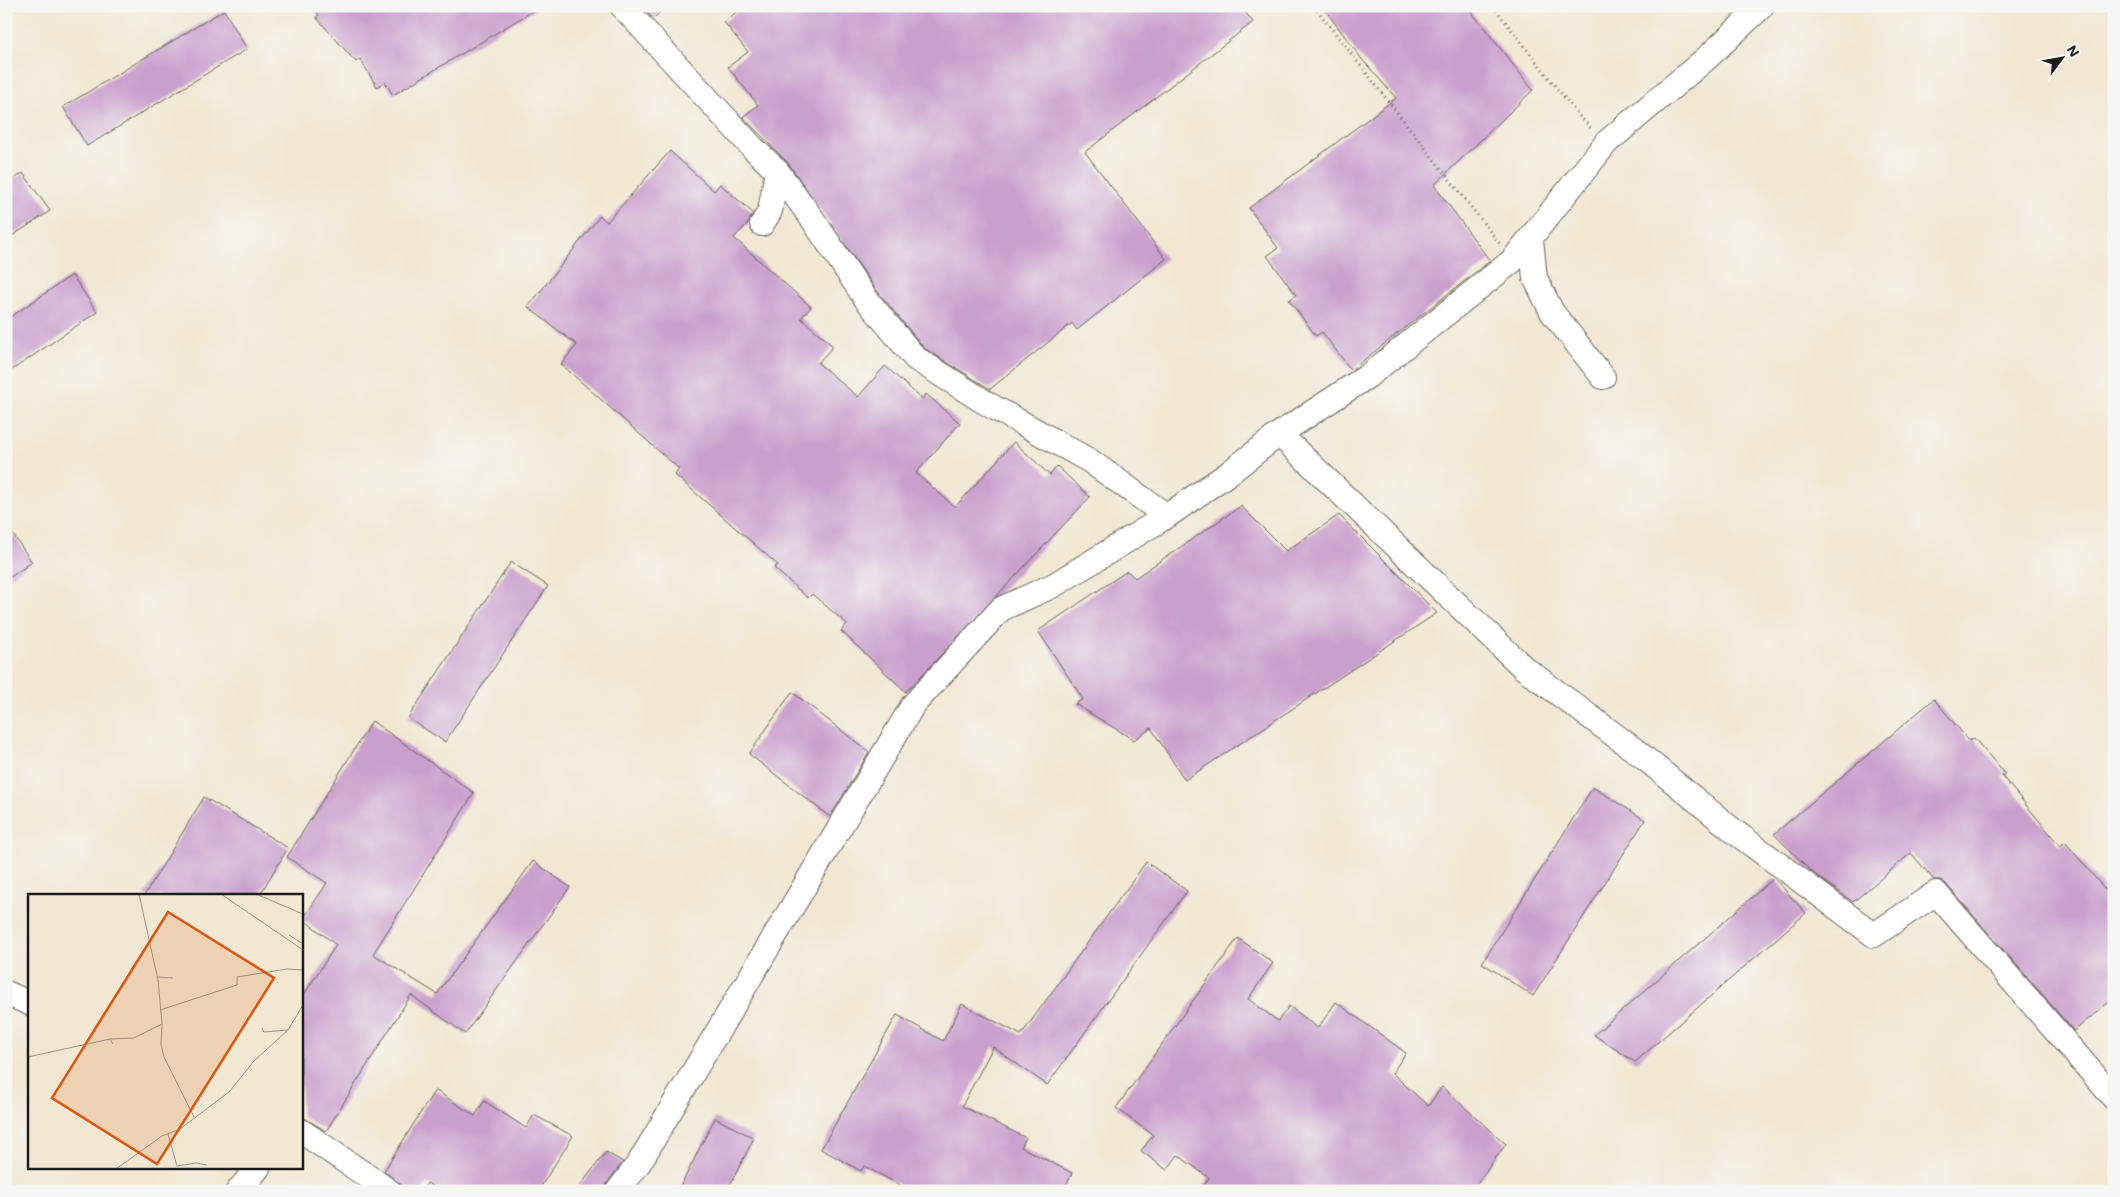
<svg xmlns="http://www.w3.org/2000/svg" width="2120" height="1197" viewBox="0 0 2120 1197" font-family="Mali,sans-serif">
  <rect width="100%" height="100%" fill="#f6f6f2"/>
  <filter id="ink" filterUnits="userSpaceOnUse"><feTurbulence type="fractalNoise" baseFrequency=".02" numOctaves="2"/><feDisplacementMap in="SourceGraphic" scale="10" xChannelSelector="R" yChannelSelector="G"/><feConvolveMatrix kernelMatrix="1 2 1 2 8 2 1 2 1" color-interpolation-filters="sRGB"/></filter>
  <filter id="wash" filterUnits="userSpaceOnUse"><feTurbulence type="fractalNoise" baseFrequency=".0096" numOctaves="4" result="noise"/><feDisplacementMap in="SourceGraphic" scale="20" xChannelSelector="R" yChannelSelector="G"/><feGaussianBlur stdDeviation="1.12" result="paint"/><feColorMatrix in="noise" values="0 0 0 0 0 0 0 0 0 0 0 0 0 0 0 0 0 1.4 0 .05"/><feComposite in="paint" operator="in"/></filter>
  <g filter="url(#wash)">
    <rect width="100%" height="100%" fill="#f2e7d2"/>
    <g id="blocks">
      <path fill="#c99fcd" d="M 312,6 L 541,6 L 393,95 L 385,82 L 377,87 L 360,59 L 356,62 L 316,17 L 319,15 Z
        M 641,6 L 666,6 L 653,19 Z
        M 744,6 L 1240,6 L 1253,22 L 1085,152 L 1166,259 L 1077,330 L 1072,323 L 990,389 L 924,348 L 875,288 L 788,163 L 743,117 L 758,105 L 728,67 L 748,52 L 724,22 Z
        M 1322,6 L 1467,6 L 1533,90 L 1434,185 L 1490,261 L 1351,370 L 1322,332 L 1316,336 L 1289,300 L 1296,295 L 1267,256 L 1278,248 L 1249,208 L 1396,98 L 1361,58 Z
        M 224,10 L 247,49 L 87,146 L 63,107 Z
        M 670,151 L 714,191 L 720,184 L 753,213 L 749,222 L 734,238 L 811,307 L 801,318 L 833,346 L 818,363 L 858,397 L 885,366 L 922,399 L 926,394 L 960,423 L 916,473 L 955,507 L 1014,442 L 1050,475 L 1057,466 L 1090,497 L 906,692 L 841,631 L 847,624 L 812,594 L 808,598 L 774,568 L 778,565 L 675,475 L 679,469 L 561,364 L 577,345 L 528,307 L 600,216 L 607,222 Z
        M 23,173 L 50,211 L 6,240 L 6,184 Z
        M 72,275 L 97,312 L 6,374 L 6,320 Z
        M 1241,506 L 1286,551 L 1339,515 L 1437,613 L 1185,780 L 1151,728 L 1134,740 L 1075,704 L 1083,699 L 1038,631 L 1127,571 L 1135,578 Z
        M 6,524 L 32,562 L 6,580 Z
        M 511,562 L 548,586 L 445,742 L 408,718 Z
        M 792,692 L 869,752 L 830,817 L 749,754 Z
        M 1934,699 L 1969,741 L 1974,738 L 2005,774 L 2002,776 L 2060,846 L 2065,842 L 2114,900 L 2114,998 L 2074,1031 L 1946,884 L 1941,880 L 1934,880 L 1911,853 L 1853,902 L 1812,872 L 1774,834 Z
        M 372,721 L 474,793 L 373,954 L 437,994 L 533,861 L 570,887 L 465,1034 L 411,995 L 326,1131 L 301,1116 L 301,999 L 336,945 L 303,919 L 327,883 L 287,857 Z
        M 1593,787 L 1645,820 L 1533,996 L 1482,963 Z
        M 204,797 L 288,848 L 259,896 L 144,896 Z
        M 1146,862 L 1187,891 L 1047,1085 L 993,1047 L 962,1106 L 1026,1138 L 1021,1147 L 1072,1173 L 1063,1191 L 911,1191 L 864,1166 L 861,1171 L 821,1149 L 897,1015 L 943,1041 L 962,1004 L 1021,1035 Z
        M 1774,878 L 1806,913 L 1635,1062 L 1594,1035 Z
        M 1238,938 L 1273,963 L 1248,999 L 1278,1021 L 1289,1006 L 1318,1028 L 1336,1002 L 1406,1053 L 1392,1073 L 1428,1106 L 1442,1087 L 1506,1144 L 1472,1191 L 1200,1191 L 1209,1178 L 1178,1155 L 1167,1170 L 1141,1151 L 1153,1135 L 1116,1108 Z
        M 435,1090 L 475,1116 L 484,1101 L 526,1128 L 534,1115 L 573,1136 L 538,1191 L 440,1191 L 427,1183 L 422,1191 L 409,1191 L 384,1171 Z
        M 715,1118 L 754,1138 L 727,1191 L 678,1191 Z
        M 606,1152 L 623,1162 L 607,1183 L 604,1191 L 576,1191 Z"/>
    </g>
  </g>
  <g filter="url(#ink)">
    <use href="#blocks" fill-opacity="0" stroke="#67635c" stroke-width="1"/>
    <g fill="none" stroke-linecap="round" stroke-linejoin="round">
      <g stroke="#67635c" stroke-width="26">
        <path id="minor" d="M 622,6 L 753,148 L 777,171
          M 762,224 L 770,211 L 777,171 L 811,217 L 866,299 L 915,358 L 986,403 L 1090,461 L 1167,516 L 1229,473 L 1279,434 L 1368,376 L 1512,261 L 1607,142 L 1708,57 L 1762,6
          M 1531,239 L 1535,278 L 1552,312 L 1603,377
          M 1279,434 L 1524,668 L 1636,751 L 1735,832 L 1874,935 L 1936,893 L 2114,1098
          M 6,993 L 29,1003
          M 301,1131 L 389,1191
          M 238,1191 L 258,1168
          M 618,1191 L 639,1163 L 913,705 L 1001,609 L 1054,585 L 1167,516"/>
      </g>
      <path stroke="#67635c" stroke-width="3" stroke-dasharray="1 4" stroke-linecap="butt" d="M 1314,6 L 1500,244
        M 1493,6 L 1578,115 L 1593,130"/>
      <use href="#minor" stroke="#fff" stroke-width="24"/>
    </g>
  </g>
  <g transform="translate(28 894)">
    <rect width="275" height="275" fill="#f2e7d2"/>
    <path fill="none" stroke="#9c9689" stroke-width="1" d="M 193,0 L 275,56M 228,0 L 275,20M 261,41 L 275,50M 130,83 L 145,84M 132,116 L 209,91 L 209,83 L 259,75 L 275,76M 134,130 L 133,150 L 136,163 L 166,223M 234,134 L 236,138 L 260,136 L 275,111M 85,150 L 82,145 L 106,144 L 134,130 L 130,86 L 111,0M 0,163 L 82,145M 140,240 L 149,272 L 168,269 L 179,271M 88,275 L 134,242 L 152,235 L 201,198 L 226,167 L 260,136"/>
    <path fill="#de560d" fill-opacity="0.15" stroke="#de560d" stroke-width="2.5" d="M 140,18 L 246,84 L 129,270 L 24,204 Z"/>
    <rect width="275" height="275" fill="none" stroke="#1c1c1c" stroke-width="2.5"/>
  </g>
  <rect width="2120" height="1197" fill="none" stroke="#f6f6f2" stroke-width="25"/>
  <g transform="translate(2062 58) rotate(58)" stroke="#f6f6f2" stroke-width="4" paint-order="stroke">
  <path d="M0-4L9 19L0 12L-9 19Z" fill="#1c1c1c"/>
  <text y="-8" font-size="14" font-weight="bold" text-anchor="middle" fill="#1c1c1c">N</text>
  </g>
</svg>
